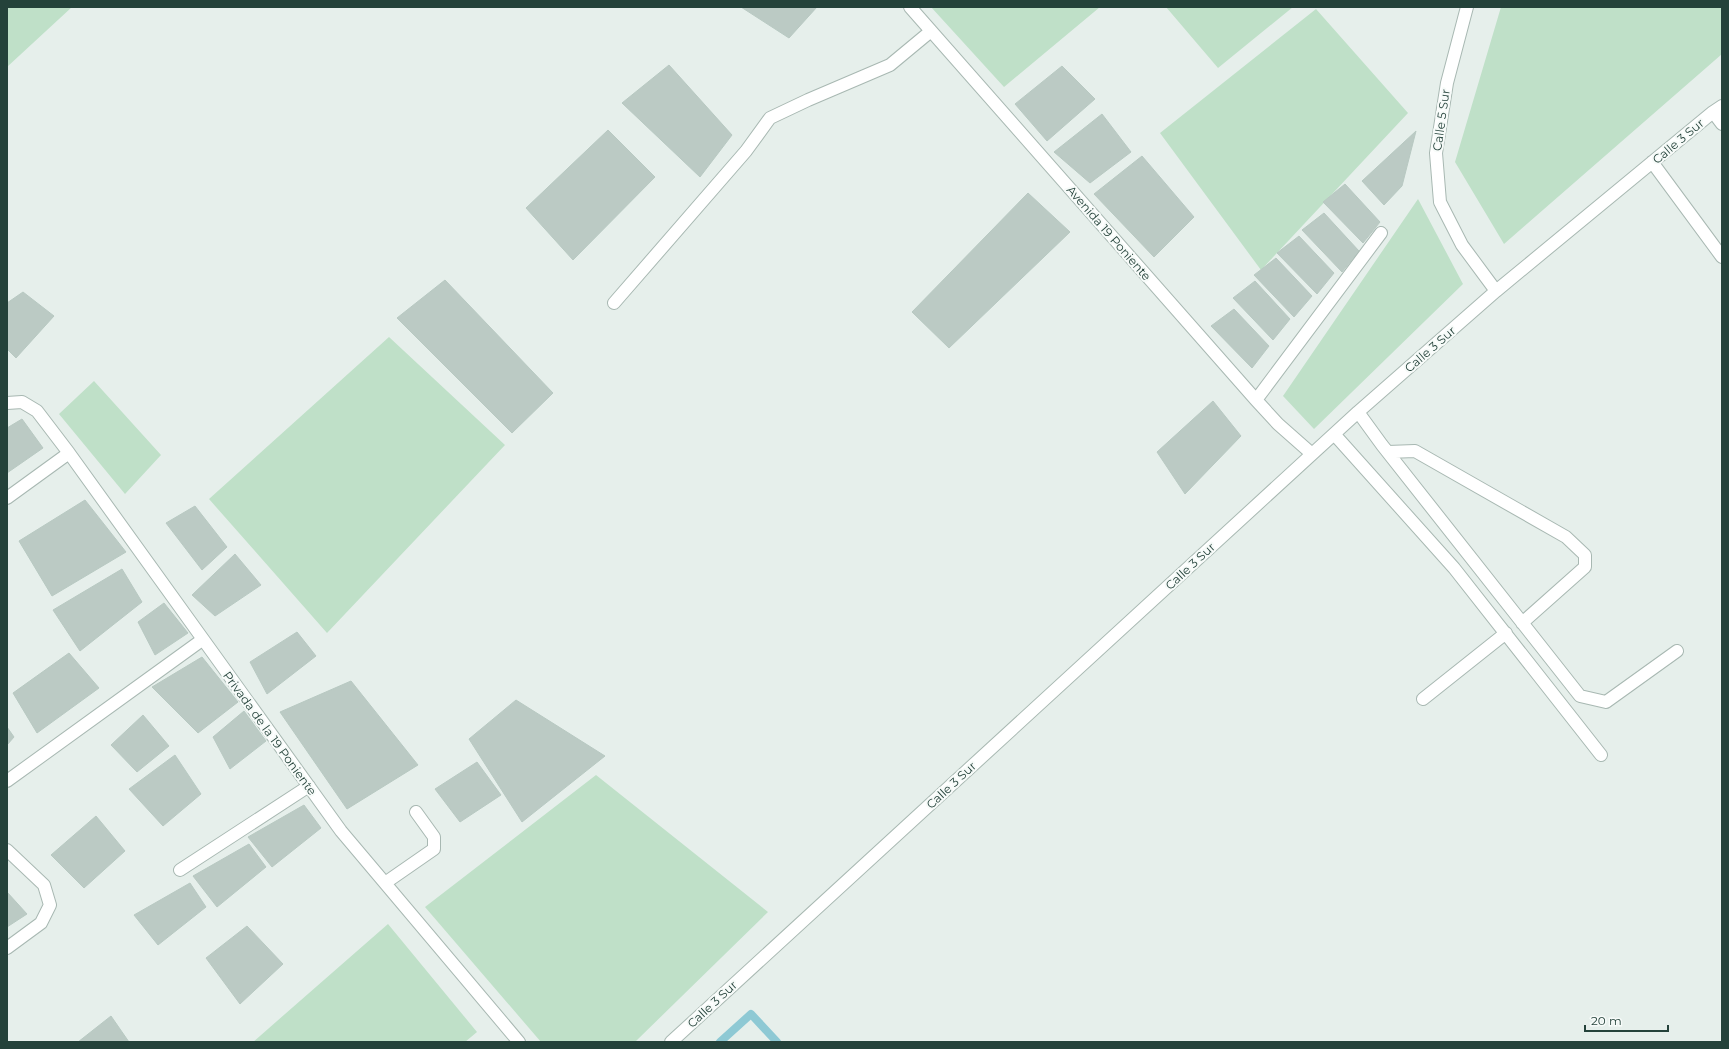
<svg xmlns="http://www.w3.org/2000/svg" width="1729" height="1049" viewBox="0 0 1729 1049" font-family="Montserrat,sans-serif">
  <rect width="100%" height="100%" fill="#e6efeb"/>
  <path fill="#bfe0c8" d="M 7,7 L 72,7 L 7,67 Z
    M 931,7 L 1100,7 L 1004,87 Z
    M 1166,7 L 1293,7 L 1218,68 Z
    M 1501,7 L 1722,7 L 1722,54 L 1504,244 L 1455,162 Z
    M 1316,9 L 1408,113 L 1261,270 L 1160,133 Z
    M 1418,199 L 1463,284 L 1314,429 L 1283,396 Z
    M 389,337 L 505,445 L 327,633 L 209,499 Z
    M 94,381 L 161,455 L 125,494 L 59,414 Z
    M 596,775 L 768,912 L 635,1042 L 541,1042 L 425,907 Z
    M 388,924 L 477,1032 L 465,1042 L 253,1042 Z"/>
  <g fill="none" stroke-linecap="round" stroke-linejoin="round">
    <path stroke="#8ec9d4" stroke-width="8" d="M 720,1042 L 751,1014 L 777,1042"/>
  </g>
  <path fill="#bbcac4" stroke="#b8c9c2" d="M 741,7 L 817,7 L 789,38 Z
    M 669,65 L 732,135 L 700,177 L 622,103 Z
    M 1062,66 L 1095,99 L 1047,141 L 1015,104 Z
    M 1102,114 L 1131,152 L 1090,183 L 1054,152 Z
    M 608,130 L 655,177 L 573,260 L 526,208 Z
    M 1416,131 L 1402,186 L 1384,205 L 1362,181 Z
    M 1142,156 L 1194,217 L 1154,257 L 1094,194 Z
    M 1345,184 L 1380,222 L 1363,243 L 1323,202 Z
    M 1028,193 L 1070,232 L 949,348 L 912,312 Z
    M 1324,213 L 1359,251 L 1342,272 L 1302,230 Z
    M 1299,236 L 1334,273 L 1317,294 L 1277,253 Z
    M 1276,258 L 1312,296 L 1294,317 L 1254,275 Z
    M 445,280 L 553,393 L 512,433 L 397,318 Z
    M 1255,281 L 1290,319 L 1273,340 L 1233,298 Z
    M 23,292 L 54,316 L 16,358 L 7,349 L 7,303 Z
    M 1234,309 L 1269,346 L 1252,368 L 1211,326 Z
    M 1213,401 L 1241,436 L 1185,494 L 1157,452 Z
    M 22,419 L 43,448 L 7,473 L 7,428 Z
    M 85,500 L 126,552 L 52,596 L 19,541 Z
    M 195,506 L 227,547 L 202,570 L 166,523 Z
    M 235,554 L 261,585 L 215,616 L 192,595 Z
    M 122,569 L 142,602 L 80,651 L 53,610 Z
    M 164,603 L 188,633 L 155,655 L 138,622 Z
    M 297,632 L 316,656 L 267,694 L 250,662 Z
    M 69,653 L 99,688 L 37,733 L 13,693 Z
    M 202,657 L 238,702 L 198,733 L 152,687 Z
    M 351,681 L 418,765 L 347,809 L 280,712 Z
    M 516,700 L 605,756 L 522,822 L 469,739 Z
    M 244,711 L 266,741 L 230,769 L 213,737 Z
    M 143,715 L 169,746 L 137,772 L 111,745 Z
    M 7,727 L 14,737 L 7,745 Z
    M 175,755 L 201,794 L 163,826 L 129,789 Z
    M 477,762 L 501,795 L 460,822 L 435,789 Z
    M 304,805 L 321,828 L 272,867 L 248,837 Z
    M 96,816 L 125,851 L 84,888 L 51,855 Z
    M 249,844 L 266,867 L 217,907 L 193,876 Z
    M 190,883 L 206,907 L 158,945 L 134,915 Z
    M 7,892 L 27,914 L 7,927 Z
    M 247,926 L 283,964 L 240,1004 L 206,958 Z
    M 111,1016 L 129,1042 L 78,1042 Z"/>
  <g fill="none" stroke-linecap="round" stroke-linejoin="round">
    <g stroke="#a8b8b2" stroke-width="14">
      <path id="minor" d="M 910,7 L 1256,400 L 1278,424 L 1312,454
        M 1467,7 L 1447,83 L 1436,153 L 1440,202 L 1462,245 L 1496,291
        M 1713,112 L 1722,124
        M 1652,162 L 1722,257
        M 614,303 L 746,151 L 770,118 L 808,100 L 890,65 L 931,31
        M 1256,400 L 1381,233
        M 7,403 L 22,402 L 37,411 L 69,453 L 341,831 L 519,1042
        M 1358,412 L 1382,445 L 1580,696 L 1606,702 L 1677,651
        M 1334,434 L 1454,568 L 1601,755
        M 1388,452 L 1415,451 L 1566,537 L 1585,555 L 1585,567 L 1522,623
        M 7,498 L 69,453
        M 1423,699 L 1506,633
        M 7,781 L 202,640
        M 7,850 L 44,885 L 50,905 L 41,923 L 7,948
        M 180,870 L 309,786
        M 385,883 L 434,849 L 434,837 L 416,812
        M 671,1042 L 1358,412 L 1496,291 L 1713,112 L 1722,106"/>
    </g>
    <use href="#minor" stroke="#fff" stroke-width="12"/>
  </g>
  <g text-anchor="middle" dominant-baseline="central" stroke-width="4" stroke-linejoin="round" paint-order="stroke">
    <g font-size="12" fill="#24423a" stroke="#f7fbf9">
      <text transform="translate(1441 120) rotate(-82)">Calle 5 Sur</text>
      <text transform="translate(1678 141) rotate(-40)">Calle 3 Sur</text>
      <text transform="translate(1109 233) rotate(49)">Avenida 19 Poniente</text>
      <text transform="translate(1430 349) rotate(-41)">Calle 3 Sur</text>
      <text transform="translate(1190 566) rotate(-43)">Calle 3 Sur</text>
      <text transform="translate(270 733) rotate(54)">Privada de la 19 Poniente</text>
      <text transform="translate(951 785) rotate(-43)">Calle 3 Sur</text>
      <text transform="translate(712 1004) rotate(-43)">Calle 3 Sur</text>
    </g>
  </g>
  <rect width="1729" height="1049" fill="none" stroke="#24423a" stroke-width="16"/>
  <path d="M1585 1025v6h83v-6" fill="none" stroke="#24423a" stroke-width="2"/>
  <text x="1591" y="1025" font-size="12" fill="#24423a" stroke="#f7fbf9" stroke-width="3" paint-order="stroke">20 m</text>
</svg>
